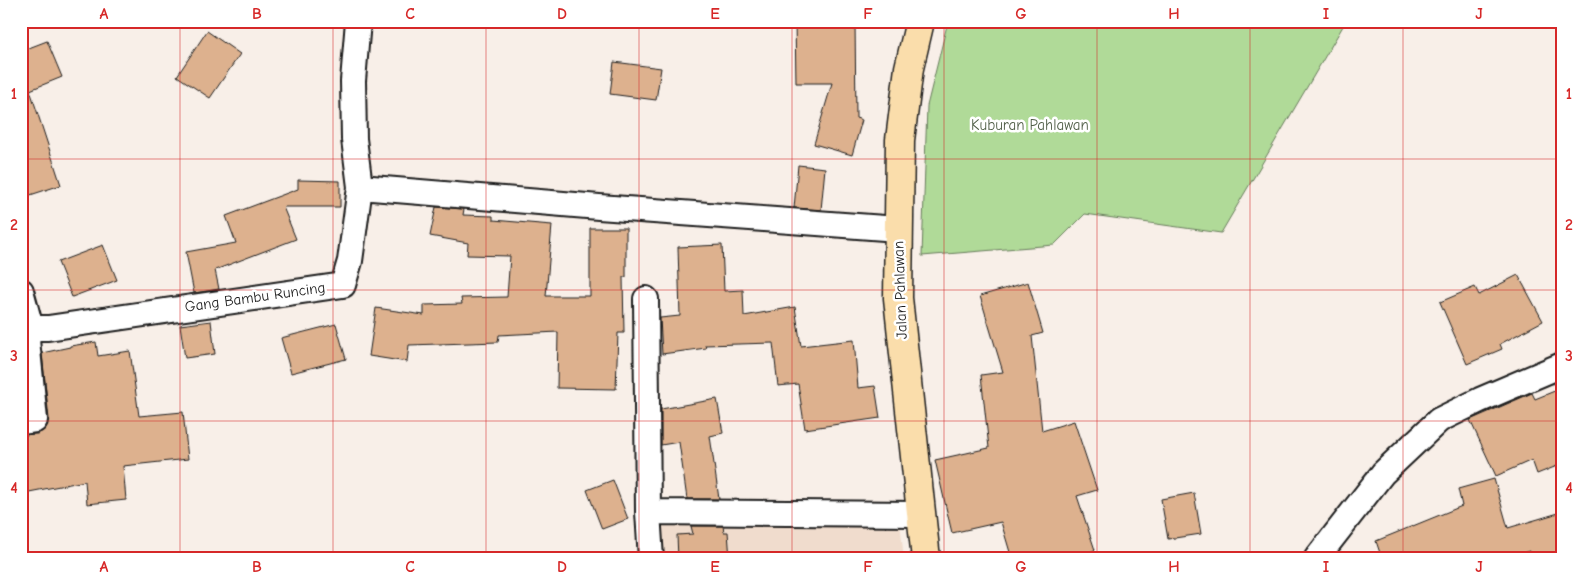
<svg xmlns="http://www.w3.org/2000/svg" width="1583" height="580" viewBox="0 0 1583 580" font-family="'Comic Neue',sans-serif">
  <rect width="100%" height="100%" fill="#f8efe8"/>
  <filter id="ink" filterUnits="userSpaceOnUse"><feTurbulence type="fractalNoise" baseFrequency=".02" numOctaves="2"/><feDisplacementMap in="SourceGraphic" scale="10" xChannelSelector="R" yChannelSelector="G"/><feConvolveMatrix kernelMatrix="1 2 1 2 8 2 1 2 1" color-interpolation-filters="sRGB"/></filter>
  <g filter="url(#ink)">
    <path fill="#f0dccd" d="M 900,522 L 904,559 L 662,559 L 660,526 Z"/>
    <path fill="#b0da98" stroke="#667b5a" d="M 948,21 L 1346,21 L 1221,233 L 1085,214 L 1054,245 L 922,256 L 927,106 Z"/>
    <path fill="#ddb18e" stroke="#1c1c1c" d="M 795,21 L 855,21 L 856,118 L 862,120 L 852,155 L 814,144 L 832,83 L 796,83 Z
      M 207,31 L 240,54 L 210,98 L 177,76 Z
      M 47,41 L 62,77 L 30,90 L 61,185 L 21,198 L 21,51 Z
      M 614,62 L 661,68 L 656,100 L 610,94 Z
      M 798,165 L 825,168 L 821,210 L 794,208 Z
      M 298,180 L 340,181 L 340,207 L 283,207 L 296,239 L 215,270 L 219,289 L 194,293 L 186,252 L 236,243 L 226,216 L 298,189 Z
      M 436,207 L 464,209 L 463,215 L 493,216 L 493,220 L 552,225 L 546,296 L 590,296 L 590,228 L 626,228 L 626,277 L 623,277 L 624,333 L 618,333 L 616,389 L 557,388 L 558,332 L 499,335 L 498,342 L 409,345 L 407,362 L 369,356 L 376,308 L 424,315 L 424,305 L 462,304 L 461,298 L 507,297 L 510,256 L 467,255 L 468,243 L 430,236 Z
      M 103,245 L 117,280 L 72,297 L 58,262 Z
      M 722,245 L 724,291 L 743,290 L 744,316 L 795,307 L 801,346 L 854,340 L 858,388 L 875,386 L 880,418 L 805,429 L 798,384 L 778,386 L 773,343 L 705,345 L 706,348 L 662,354 L 660,318 L 680,316 L 678,247 Z
      M 1518,275 L 1543,321 L 1500,344 L 1502,349 L 1467,364 L 1440,302 L 1475,287 L 1479,295 Z
      M 1028,282 L 1043,333 L 1032,336 L 1042,431 L 1074,421 L 1097,490 L 1077,496 L 1095,550 L 1069,559 L 1012,559 L 1001,522 L 952,533 L 935,460 L 989,448 L 981,375 L 1003,372 L 980,296 Z
      M 211,321 L 215,354 L 185,358 L 180,325 Z
      M 336,324 L 346,359 L 291,373 L 281,338 Z
      M 96,342 L 98,356 L 130,351 L 139,416 L 183,412 L 188,459 L 123,466 L 126,500 L 87,504 L 85,481 L 24,493 L 21,478 L 21,435 L 37,434 L 43,431 L 47,426 L 49,419 L 42,353 L 70,347 L 70,346 Z
      M 1562,388 L 1562,464 L 1537,474 L 1532,460 L 1496,476 L 1470,420 L 1532,393 L 1535,399 Z
      M 717,399 L 723,433 L 710,436 L 719,499 L 687,499 L 679,442 L 661,445 L 661,409 Z
      M 1494,479 L 1508,528 L 1562,512 L 1562,559 L 1531,559 L 1529,551 L 1503,559 L 1382,559 L 1376,541 L 1462,506 L 1458,489 Z
      M 613,480 L 628,519 L 602,529 L 587,490 Z
      M 1194,493 L 1201,534 L 1168,539 L 1161,499 Z
      M 691,526 L 723,526 L 724,532 L 728,532 L 730,559 L 678,559 L 677,535 L 693,534 Z"/>
    <g fill="none" stroke-linecap="round" stroke-linejoin="round">
      <g stroke="#1c1c1c" stroke-width="28">
        <path id="minor" d="M 360,187 L 599,207 L 898,229
          M 21,291 L 31,328
          M 646,299 L 648,512 L 651,559
          M 31,328 L 48,328 L 343,285 L 350,261 L 360,187 L 354,139 L 353,81 L 358,21
          M 21,422 L 35,420 L 27,340 L 31,328
          M 648,512 L 921,514
          M 1316,559 L 1383,473 L 1439,420 L 1480,400 L 1562,365"/>
      </g>
      <g stroke="#1c1c1c" stroke-width="31">
        <path id="primary" d="M 920,21 L 909,68 L 900,140 L 898,298 L 926,559"/>
      </g>
      <use href="#minor" stroke="#fff" stroke-width="24"/>
      <use href="#primary" stroke="#faddab" stroke-width="28"/>
    </g>
  </g>
  <path fill="none" stroke="#d62828" stroke-width="1" stroke-opacity="0.55" d="M 180,21 L 180,559M 333,21 L 333,559M 486,21 L 486,559M 639,21 L 639,559M 792,21 L 792,559M 944,21 L 944,559M 1097,21 L 1097,559M 1250,21 L 1250,559M 1403,21 L 1403,559M 21,159 L 1562,159M 21,290 L 1562,290M 21,421 L 1562,421"/>
  <g text-anchor="middle" dominant-baseline="central" stroke-width="5" stroke-linejoin="round" paint-order="stroke">
    <g font-size="15" fill="#505e47" stroke="#fff">
      <text x="1030" y="125">Kuburan Pahlawan</text>
    </g>
    <g font-size="15" fill="#1c1c1c" stroke="#fff">
      <text transform="translate(900 290) rotate(-92)">Jalan Pahlawan</text>
      <text transform="translate(255 297) rotate(-8)">Gang Bambu Runcing</text>
    </g>
  </g>
  <rect width="1583" height="580" fill="none" stroke="#fff" stroke-width="55"/>
  <rect x="28" y="28" width="1528" height="524" fill="none" stroke="#d62828" stroke-width="2"/>
  <g font-size="16" text-anchor="middle" font-weight="bold" fill="#d62828">
    <text x="104" y="19">A</text>
    <text x="257" y="19">B</text>
    <text x="410" y="19">C</text>
    <text x="562" y="19">D</text>
    <text x="715" y="19">E</text>
    <text x="868" y="19">F</text>
    <text x="1021" y="19">G</text>
    <text x="1174" y="19">H</text>
    <text x="1326" y="19">I</text>
    <text x="1479" y="19">J</text>
    <text x="14" y="99">1</text>
    <text x="1569" y="99">1</text>
    <text x="14" y="230">2</text>
    <text x="1569" y="230">2</text>
    <text x="14" y="361">3</text>
    <text x="1569" y="361">3</text>
    <text x="14" y="493">4</text>
    <text x="1569" y="493">4</text>
    <text x="104" y="572">A</text>
    <text x="257" y="572">B</text>
    <text x="410" y="572">C</text>
    <text x="562" y="572">D</text>
    <text x="715" y="572">E</text>
    <text x="868" y="572">F</text>
    <text x="1021" y="572">G</text>
    <text x="1174" y="572">H</text>
    <text x="1326" y="572">I</text>
    <text x="1479" y="572">J</text>
  </g>
</svg>
